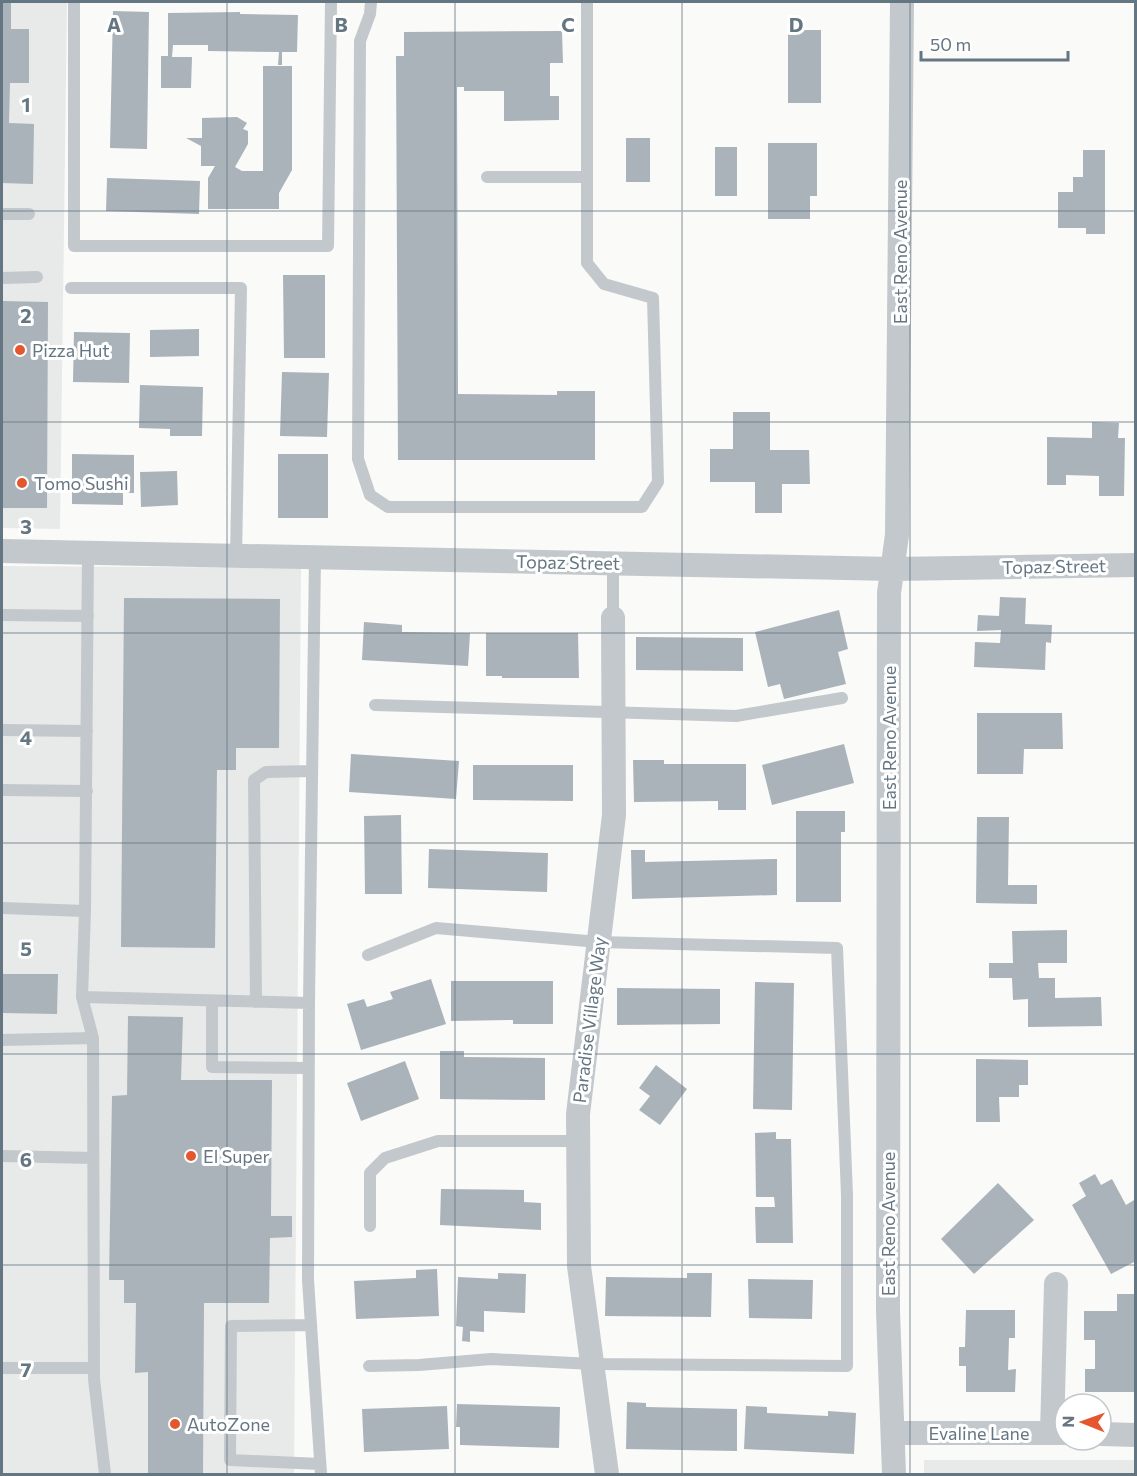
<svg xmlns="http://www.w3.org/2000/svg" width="1137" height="1476" viewBox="0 0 1137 1476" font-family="Commissioner,sans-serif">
  <rect width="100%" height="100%" fill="#fafaf8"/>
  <path fill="#e8e9e9" d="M 2,2 L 67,2 L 60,529 L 2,528 Z
    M 2,566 L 301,568 L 294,1474 L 2,1474 Z
    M 924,1460 L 1135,1460 L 1135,1474 L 924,1474 Z"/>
  <path fill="#aab3b9" d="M 2,2 L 11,2 L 11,29 L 29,29 L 29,83 L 10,83 L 9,123 L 34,124 L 33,184 L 2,183 Z
    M 113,11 L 149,12 L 147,149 L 110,148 Z
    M 240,12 L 240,14 L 298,15 L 297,52 L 282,52 L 282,65 L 278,65 L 279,52 L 208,51 L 208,45 L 173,45 L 172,57 L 192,57 L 191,88 L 161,88 L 161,56 L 168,56 L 168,13 Z
    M 788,30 L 821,30 L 821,103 L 788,103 Z
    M 562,31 L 563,63 L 550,63 L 550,96 L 559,96 L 559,120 L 504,121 L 504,91 L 464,91 L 464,87 L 457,87 L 458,394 L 557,395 L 557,391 L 595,391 L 595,460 L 398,460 L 396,56 L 404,56 L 404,32 Z
    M 263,66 L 292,66 L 292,170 L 279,193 L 279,209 L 208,209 L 208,178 L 215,166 L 201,166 L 201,146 L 186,138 L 202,138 L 202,118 L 237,117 L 247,123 L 243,129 L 248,131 L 248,144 L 235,167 L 242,171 L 263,171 Z
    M 626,138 L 650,138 L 650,182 L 626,182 Z
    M 768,143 L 817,143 L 817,196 L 810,196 L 810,219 L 768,219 Z
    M 715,147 L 737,147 L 737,196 L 715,196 Z
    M 1083,150 L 1105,150 L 1105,234 L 1086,234 L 1086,228 L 1058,228 L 1058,192 L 1073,192 L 1073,177 L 1083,177 Z
    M 107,178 L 200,181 L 199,214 L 106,211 Z
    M 283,275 L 325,275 L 325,358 L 284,358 Z
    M 2,301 L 48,302 L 47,508 L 2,508 Z
    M 199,329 L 199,356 L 150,357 L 150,330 Z
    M 74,332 L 130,333 L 129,383 L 73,382 Z
    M 282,372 L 329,373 L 327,437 L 280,436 Z
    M 140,385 L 203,387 L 202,436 L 170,436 L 170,429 L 139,428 Z
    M 733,412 L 770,412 L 770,450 L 809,450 L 810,484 L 782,484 L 782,513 L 755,513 L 755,482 L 710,482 L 710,449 L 733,449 Z
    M 1092,422 L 1119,423 L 1118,438 L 1125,438 L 1124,496 L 1099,496 L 1099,476 L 1066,475 L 1066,485 L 1047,485 L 1047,437 L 1092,438 Z
    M 72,454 L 134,455 L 134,493 L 123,493 L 123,505 L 72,504 Z
    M 278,454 L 328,454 L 328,518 L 278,518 Z
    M 177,471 L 178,505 L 141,507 L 140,472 Z
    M 1000,597 L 1026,598 L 1025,624 L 1052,625 L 1051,643 L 1046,642 L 1045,670 L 974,667 L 975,642 L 1000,643 L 1001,630 L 977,631 L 978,615 L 999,616 Z
    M 124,598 L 280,599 L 279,748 L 236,748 L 236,770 L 217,770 L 215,948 L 121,947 Z
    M 839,610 L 848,649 L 838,652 L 846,684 L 784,699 L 780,684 L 768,687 L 755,632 Z
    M 364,622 L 402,625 L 402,632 L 470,633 L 468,666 L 362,660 Z
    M 486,633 L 578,633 L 579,678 L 502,678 L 502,676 L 486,676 Z
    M 636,637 L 743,638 L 743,671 L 636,670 Z
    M 977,713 L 1062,713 L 1063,749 L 1024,749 L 1023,774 L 977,774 Z
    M 844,744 L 854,783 L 772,805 L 762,765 Z
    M 351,754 L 459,761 L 456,799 L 349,792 Z
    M 633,760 L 664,760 L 664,764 L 746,764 L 746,810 L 718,810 L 718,801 L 634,802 Z
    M 473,765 L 573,765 L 573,801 L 473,800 Z
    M 796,811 L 845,811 L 845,832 L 841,832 L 841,902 L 796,902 Z
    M 401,815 L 402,894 L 365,894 L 364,816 Z
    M 977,817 L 1009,817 L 1008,885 L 1037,885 L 1037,904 L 976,903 Z
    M 429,849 L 548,853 L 547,892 L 428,888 Z
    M 631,850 L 645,850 L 645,862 L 777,859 L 777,895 L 632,899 Z
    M 1067,930 L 1067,963 L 1038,963 L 1039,978 L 1055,978 L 1055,998 L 1101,997 L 1102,1026 L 1028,1027 L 1028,999 L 1013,1000 L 1012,978 L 989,978 L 989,963 L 1013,963 L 1012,931 Z
    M 2,974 L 58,974 L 57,1014 L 2,1013 Z
    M 431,979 L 446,1024 L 361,1050 L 347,1004 L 364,999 L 367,1007 L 393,999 L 390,992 Z
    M 451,981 L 553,981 L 553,1024 L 513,1024 L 513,1020 L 451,1021 Z
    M 755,982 L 794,983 L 792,1110 L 753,1109 Z
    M 617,988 L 720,989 L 720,1024 L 617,1025 Z
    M 128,1016 L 183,1017 L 181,1080 L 272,1080 L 271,1216 L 292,1216 L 292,1237 L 270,1238 L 269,1303 L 204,1303 L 203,1474 L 148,1474 L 148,1372 L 135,1373 L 136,1303 L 124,1303 L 124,1280 L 109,1280 L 112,1096 L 127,1095 Z
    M 440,1051 L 464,1051 L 464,1057 L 545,1058 L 545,1100 L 440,1099 Z
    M 976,1059 L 1028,1060 L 1028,1085 L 1019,1085 L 1019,1097 L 999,1097 L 1000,1122 L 976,1122 Z
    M 405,1061 L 419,1099 L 361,1121 L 347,1083 Z
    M 656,1065 L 687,1089 L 660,1125 L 639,1110 L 650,1096 L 639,1088 Z
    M 776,1132 L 776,1139 L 791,1139 L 793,1243 L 756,1243 L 755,1207 L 775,1207 L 774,1197 L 756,1197 L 755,1133 Z
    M 1095,1174 L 1101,1185 L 1112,1179 L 1126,1205 L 1134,1200 L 1136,1203 L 1136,1261 L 1111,1274 L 1072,1205 L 1086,1196 L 1079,1183 Z
    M 998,1183 L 1034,1220 L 974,1274 L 941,1239 Z
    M 441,1189 L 524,1190 L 524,1202 L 541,1203 L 541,1230 L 440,1225 Z
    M 437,1269 L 439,1316 L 356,1319 L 354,1281 L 416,1278 L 416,1270 Z
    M 498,1273 L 526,1274 L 525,1313 L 484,1311 L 484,1332 L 470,1331 L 470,1342 L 462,1341 L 463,1327 L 456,1326 L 458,1277 L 498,1279 Z
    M 687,1273 L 712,1273 L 711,1317 L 605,1316 L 606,1277 L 687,1278 Z
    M 748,1279 L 813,1280 L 812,1319 L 749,1318 Z
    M 1117,1294 L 1136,1294 L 1136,1392 L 1085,1392 L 1085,1369 L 1095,1369 L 1095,1340 L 1084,1340 L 1084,1311 L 1117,1311 Z
    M 966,1310 L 1015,1310 L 1015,1338 L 1009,1338 L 1008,1370 L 1016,1369 L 1015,1392 L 966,1392 L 966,1366 L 959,1366 L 959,1347 L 965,1347 Z
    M 627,1402 L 646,1403 L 646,1407 L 737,1409 L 737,1451 L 626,1449 Z
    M 457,1404 L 560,1407 L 559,1448 L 460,1445 L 460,1427 L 456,1427 Z
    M 447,1406 L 449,1449 L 364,1452 L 362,1409 Z
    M 746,1406 L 767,1407 L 767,1413 L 828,1416 L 828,1411 L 856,1413 L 854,1454 L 744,1449 Z"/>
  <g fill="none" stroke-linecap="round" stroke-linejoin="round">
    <path stroke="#c3c8cc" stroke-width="12" d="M 74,2 L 74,246 L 328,246 L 331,2
      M 371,2 L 370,14 L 360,41 L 358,459 L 370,495 L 388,507 L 642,507 L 658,482 L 653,298 L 604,284 L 587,263 L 587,2
      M 487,177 L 586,177
      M 2,214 L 29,214
      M 2,278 L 37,277
      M 71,288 L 241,288 L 236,557
      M 613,564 L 613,618
      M 2,615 L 88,616
      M 375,705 L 736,716 L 842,698
      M 2,730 L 87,731
      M 2,790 L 87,791
      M 2,908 L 85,911
      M 368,955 L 436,928 L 599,942 L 837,948 L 847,1195 L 847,1366 L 593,1364 L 491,1359 L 419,1365 L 369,1366
      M 82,997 L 85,911 L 88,553
      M 212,1001 L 212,1067 L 307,1068
      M 256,1002 L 254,780 L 266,772 L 312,771
      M 309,1003 L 315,556
      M 2,1040 L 93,1038
      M 2,1156 L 93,1158
      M 370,1226 L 370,1173 L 385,1158 L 438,1141 L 578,1141
      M 311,1325 L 231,1326 L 230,1460 L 320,1464
      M 2,1368 L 94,1368
      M 105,1474 L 94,1379 L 93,1038 L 82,997 L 309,1003 L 308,1280 L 321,1474"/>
    <path stroke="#c3c8cc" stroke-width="24" d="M 2,551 L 893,569 L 1136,565
      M 894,1433 L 1065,1433
      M 1052,1433 L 1056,1284
      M 1101,1434 L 1136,1435
      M 607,1474 L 579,1266 L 578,1114 L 614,815 L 613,618
      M 894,1474 L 888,1311 L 889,593 L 897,535 L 902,2"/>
  </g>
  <path fill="none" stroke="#657683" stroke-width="1.5" stroke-opacity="0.55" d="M 227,2 L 227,1474M 455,2 L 455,1474M 682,2 L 682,1474M 910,2 L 910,1474M 2,211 L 1136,211M 2,422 L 1136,422M 2,633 L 1136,633M 2,843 L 1136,843M 2,1054 L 1136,1054M 2,1265 L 1136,1265"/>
  <g fill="#e4572e" stroke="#fff" stroke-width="2">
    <circle cx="20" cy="350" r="6"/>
    <circle cx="22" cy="483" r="6"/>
    <circle cx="191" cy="1156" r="6"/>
    <circle cx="175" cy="1424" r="6"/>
  </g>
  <g text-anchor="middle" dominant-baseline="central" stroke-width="6" stroke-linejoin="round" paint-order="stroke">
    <g font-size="18" fill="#657683" stroke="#fff">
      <text transform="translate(900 252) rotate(-90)">East Reno Avenue</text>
      <text transform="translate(568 562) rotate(1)">Topaz Street</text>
      <text transform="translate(1054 566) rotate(-1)">Topaz Street</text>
      <text transform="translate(889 738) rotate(-90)">East Reno Avenue</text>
      <text transform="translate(589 1020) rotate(-83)">Paradise Village Way</text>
      <text transform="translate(888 1224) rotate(-90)">East Reno Avenue</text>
      <text x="979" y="1433">Evaline Lane</text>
    </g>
    <g font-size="18" fill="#657683" stroke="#fff" text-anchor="start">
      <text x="32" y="350">Pizza Hut</text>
      <text x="34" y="483">Tomo Sushi</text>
      <text x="203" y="1156">El Super</text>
      <text x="187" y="1424">AutoZone</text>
    </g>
  </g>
  <g font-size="20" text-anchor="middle" font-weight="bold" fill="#657683" stroke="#fff" stroke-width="6" stroke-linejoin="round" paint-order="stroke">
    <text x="114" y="32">A</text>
    <text x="341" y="32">B</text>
    <text x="568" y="32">C</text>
    <text x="796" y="32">D</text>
    <text x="26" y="112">1</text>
    <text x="26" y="323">2</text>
    <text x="26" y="534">3</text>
    <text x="26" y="745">4</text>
    <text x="26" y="956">5</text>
    <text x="26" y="1167">6</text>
    <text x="26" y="1377">7</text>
  </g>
  <rect width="1137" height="1476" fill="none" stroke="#657683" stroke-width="6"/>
  <g transform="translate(1083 1422) rotate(271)"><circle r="28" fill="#ffffff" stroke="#c1c8cd" stroke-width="1.5"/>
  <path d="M0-4.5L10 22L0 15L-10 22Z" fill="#e4572e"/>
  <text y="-9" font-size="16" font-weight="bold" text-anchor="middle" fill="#657683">N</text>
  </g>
  <path d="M921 51v9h147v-9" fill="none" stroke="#657683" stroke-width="3"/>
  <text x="930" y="51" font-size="18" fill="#657683" stroke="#ffffff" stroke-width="4.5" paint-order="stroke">50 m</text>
</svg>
